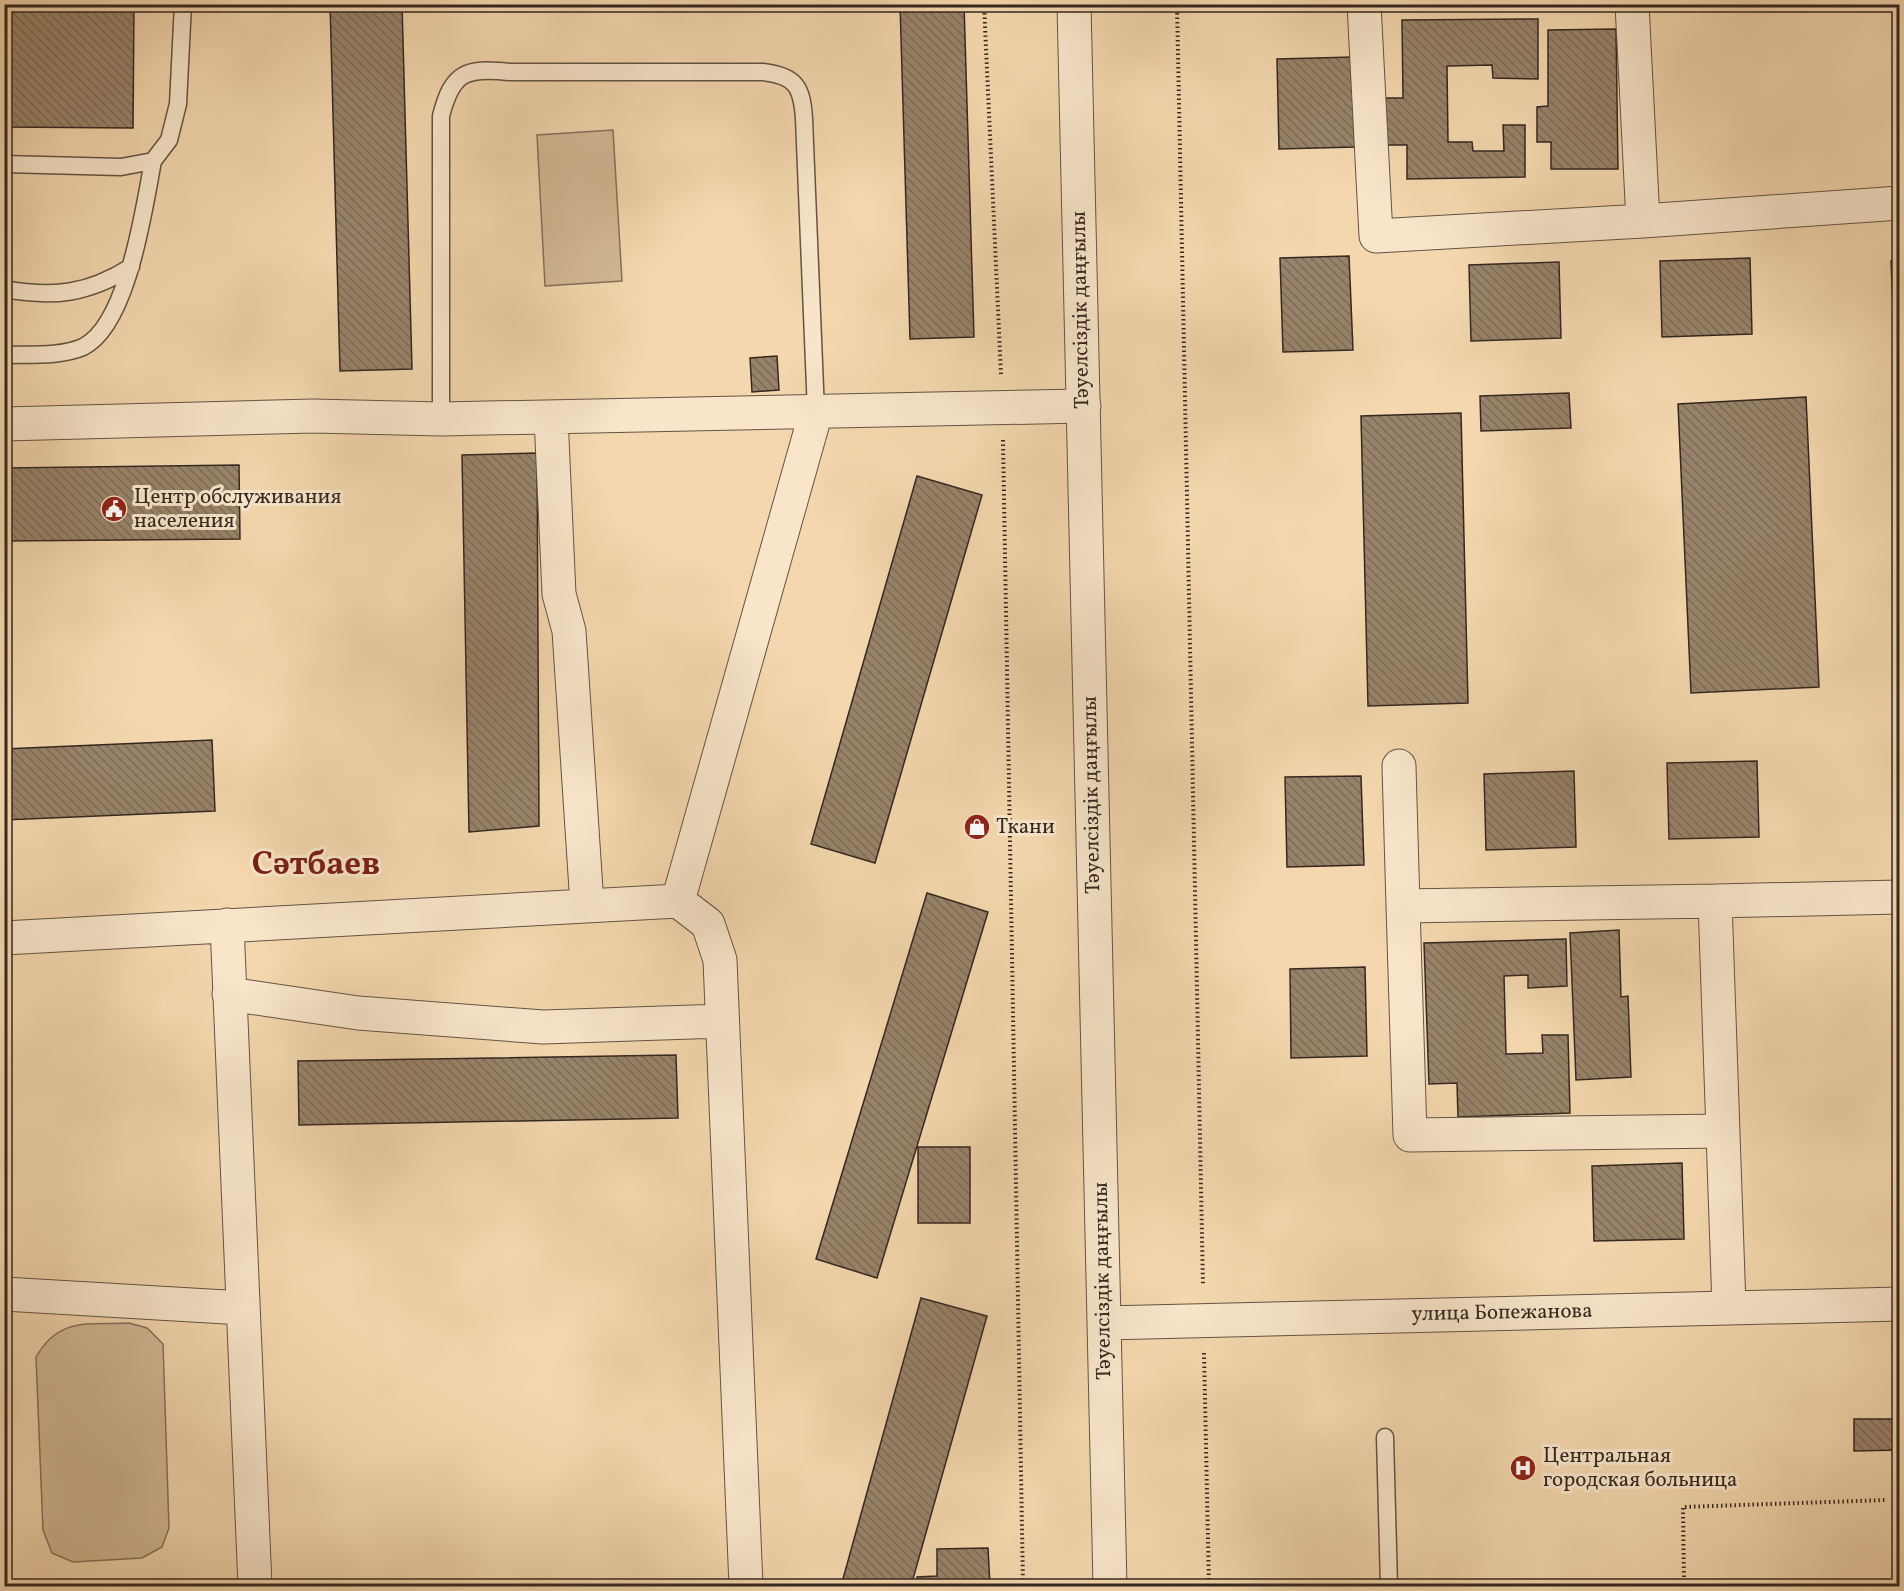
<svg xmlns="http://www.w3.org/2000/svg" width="1904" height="1591" viewBox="0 0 1904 1591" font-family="Vollkorn,serif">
  <defs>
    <pattern id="building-back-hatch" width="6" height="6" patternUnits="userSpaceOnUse" patternTransform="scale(1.5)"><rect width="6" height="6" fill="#98836a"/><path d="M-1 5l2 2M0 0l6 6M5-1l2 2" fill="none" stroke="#7d6b57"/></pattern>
  </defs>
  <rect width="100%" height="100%" fill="#f4d7ae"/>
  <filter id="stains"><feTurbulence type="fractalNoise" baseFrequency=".00333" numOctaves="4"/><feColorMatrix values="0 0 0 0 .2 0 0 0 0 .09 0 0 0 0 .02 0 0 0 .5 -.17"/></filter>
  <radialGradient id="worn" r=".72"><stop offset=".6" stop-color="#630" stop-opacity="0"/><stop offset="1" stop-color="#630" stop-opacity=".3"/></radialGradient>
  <path fill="#d3b996" stroke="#84705c" stroke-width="1.5" d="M 613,130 L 622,281 L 545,286 L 537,135 Z
    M 129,1323 L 147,1328 L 163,1344 L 169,1528 L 162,1547 L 142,1558 L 73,1562 L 52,1553 L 43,1530 L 36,1357 C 59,1317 87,1325 129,1323 Z"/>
  <path fill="url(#building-back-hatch)" stroke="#342821" stroke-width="1.5" d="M 4,4 L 134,4 L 133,128 L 4,127 Z
    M 330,4 L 402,4 L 412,369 L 340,371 Z
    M 900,4 L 964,4 L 974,337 L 910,339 Z
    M 1538,19 L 1538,79 L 1493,78 L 1492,65 L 1447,66 L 1448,142 L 1472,142 L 1473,151 L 1504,151 L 1503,125 L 1525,125 L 1525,177 L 1407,179 L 1407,145 L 1383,145 L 1383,98 L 1403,98 L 1402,20 Z
    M 1616,29 L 1618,169 L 1551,169 L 1551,142 L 1537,142 L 1537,107 L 1548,106 L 1548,30 Z
    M 1353,57 L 1355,147 L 1279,149 L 1277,59 Z
    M 1349,256 L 1353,350 L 1283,352 L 1280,258 Z
    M 1750,258 L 1752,334 L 1662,337 L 1660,261 Z
    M 1900,260 L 1900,336 L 1894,336 L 1891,261 Z
    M 1559,262 L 1561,338 L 1471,341 L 1469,265 Z
    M 777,356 L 779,390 L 752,392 L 750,358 Z
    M 1569,393 L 1571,428 L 1481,431 L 1480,396 Z
    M 1806,397 L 1819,687 L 1691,693 L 1678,404 Z
    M 1461,413 L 1468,703 L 1368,706 L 1361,416 Z
    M 537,453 L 539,826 L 469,832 L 462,455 Z
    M 239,465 L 240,539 L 4,541 L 4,468 Z
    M 917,476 L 982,495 L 875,863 L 811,844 Z
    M 212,740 L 215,811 L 4,820 L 4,749 Z
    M 1757,761 L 1759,837 L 1669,839 L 1667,763 Z
    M 1895,768 L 1900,768 L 1900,844 L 1897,844 Z
    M 1574,771 L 1576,847 L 1486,850 L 1484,774 Z
    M 1361,776 L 1364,865 L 1287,867 L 1285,777 Z
    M 927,893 L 988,912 L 877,1278 L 816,1259 Z
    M 1619,930 L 1621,997 L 1628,996 L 1631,1077 L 1576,1080 L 1570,933 Z
    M 1566,939 L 1567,986 L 1528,988 L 1528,975 L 1504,976 L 1506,1054 L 1543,1053 L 1542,1035 L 1568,1035 L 1570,1113 L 1458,1117 L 1457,1083 L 1429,1084 L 1424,943 Z
    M 1365,967 L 1367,1056 L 1291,1058 L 1290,969 Z
    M 676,1055 L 678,1118 L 299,1125 L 298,1061 Z
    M 918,1147 L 970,1147 L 970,1223 L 918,1223 Z
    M 1682,1163 L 1684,1239 L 1594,1241 L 1592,1166 Z
    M 921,1298 L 987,1316 L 911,1586 L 841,1586 Z
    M 1854,1419 L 1900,1419 L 1900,1450 L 1854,1451 Z
    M 988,1548 L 990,1586 L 917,1586 L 917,1577 L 937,1576 L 937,1549 Z"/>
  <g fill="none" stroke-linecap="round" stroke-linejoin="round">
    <g stroke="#645444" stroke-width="19">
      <path id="service" d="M 4,164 L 121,167 L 153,161 L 169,140 L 178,104 L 183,4
        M 4,289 C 54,298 88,294 131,267
        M 4,355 C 29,354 60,357 83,347 C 128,325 144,208 153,161
        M 441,419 L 441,116 C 452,73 465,67 509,72 L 763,72 C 796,76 802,87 804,119 L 816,412
        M 1385,1437 L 1389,1586"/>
    </g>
    <g stroke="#645444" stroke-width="35">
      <path id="minor" d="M 1364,4 L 1376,236 L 1643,221 L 1632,4
        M 1643,221 L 1900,203
        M 551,417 L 559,594 L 569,631 L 587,905
        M 4,424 L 313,416 L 441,419 L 1084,406
        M 1399,766 L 1403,906 L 1715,901
        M 678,901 L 816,412
        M 1403,906 L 1410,1135 L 1723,1131
        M 227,925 L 255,1586
        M 4,938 L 678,901 L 708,924 L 720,960 L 746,1586
        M 229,994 L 358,1013 L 543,1027 L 722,1021
        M 4,1294 L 243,1308
        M 1729,1307 L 1715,901 L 1900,897"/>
    </g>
    <g stroke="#645444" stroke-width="35">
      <path id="tertiary" d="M 1074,4 L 1110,1586
        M 1104,1323 L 1900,1304"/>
    </g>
    <path stroke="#342821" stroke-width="4" stroke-dasharray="1.5 3" stroke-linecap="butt" d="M 984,4 L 1001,375
      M 1177,4 L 1203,1286
      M 1003,440 L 1023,1586
      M 1204,1353 L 1209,1586
      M 1684,1586 L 1683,1507 L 1886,1500"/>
    <use href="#service" stroke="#f8e5ca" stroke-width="16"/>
    <use href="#minor" stroke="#f8e5ca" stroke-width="33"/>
    <use href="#tertiary" stroke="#f8e5ca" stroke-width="33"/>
  </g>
  <defs>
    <g id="civic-disc" transform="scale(1.35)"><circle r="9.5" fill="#8f2418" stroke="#f8e5ca"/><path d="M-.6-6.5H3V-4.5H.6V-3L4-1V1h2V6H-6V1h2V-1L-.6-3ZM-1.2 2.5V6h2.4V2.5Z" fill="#fff"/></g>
    <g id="shop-disc" transform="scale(1.35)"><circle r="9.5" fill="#8f2418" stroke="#f8e5ca"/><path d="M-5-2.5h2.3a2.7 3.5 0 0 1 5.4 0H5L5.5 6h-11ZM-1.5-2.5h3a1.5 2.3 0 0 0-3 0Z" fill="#fff"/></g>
    <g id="hospital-disc" transform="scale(1.35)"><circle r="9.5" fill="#8f2418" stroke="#f8e5ca"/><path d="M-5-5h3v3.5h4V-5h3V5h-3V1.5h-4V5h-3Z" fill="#fff"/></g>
  </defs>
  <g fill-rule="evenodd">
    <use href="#civic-disc" x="114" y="509"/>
    <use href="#shop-disc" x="977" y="827"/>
    <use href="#hospital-disc" x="1523" y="1468"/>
  </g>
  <g text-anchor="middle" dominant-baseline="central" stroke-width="6" stroke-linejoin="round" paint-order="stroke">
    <g font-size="21" fill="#342821" stroke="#f8e5ca">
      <text transform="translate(1081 310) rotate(-91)">Тәуелсіздік даңғылы</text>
      <text transform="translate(1092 795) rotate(-91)">Тәуелсіздік даңғылы</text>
      <text transform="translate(1103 1281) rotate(-91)">Тәуелсіздік даңғылы</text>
      <text transform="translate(1502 1313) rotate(-1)">улица Бопежанова</text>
    </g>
    <g font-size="21" fill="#342821" stroke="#f8e5ca" text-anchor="start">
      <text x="134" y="497">Центр обслуживания<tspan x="134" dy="24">населения</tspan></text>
      <text x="996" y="827">Ткани</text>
      <text x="1543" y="1456">Центральная<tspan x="1543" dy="24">городская больница</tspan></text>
    </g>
    <g font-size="33" font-weight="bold" fill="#7a1f14" stroke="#f8e5ca">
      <text x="316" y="866">Сәтбаев</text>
    </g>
  </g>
  <rect width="1904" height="1591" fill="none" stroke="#f4d7ae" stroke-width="24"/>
  <rect x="6" y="6" width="1892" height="1579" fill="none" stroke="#342821" stroke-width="3"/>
  <rect x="12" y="12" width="1880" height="1567" fill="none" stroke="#342821" stroke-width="1.5"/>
  <rect width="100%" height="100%" filter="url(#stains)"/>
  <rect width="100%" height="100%" fill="url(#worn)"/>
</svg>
